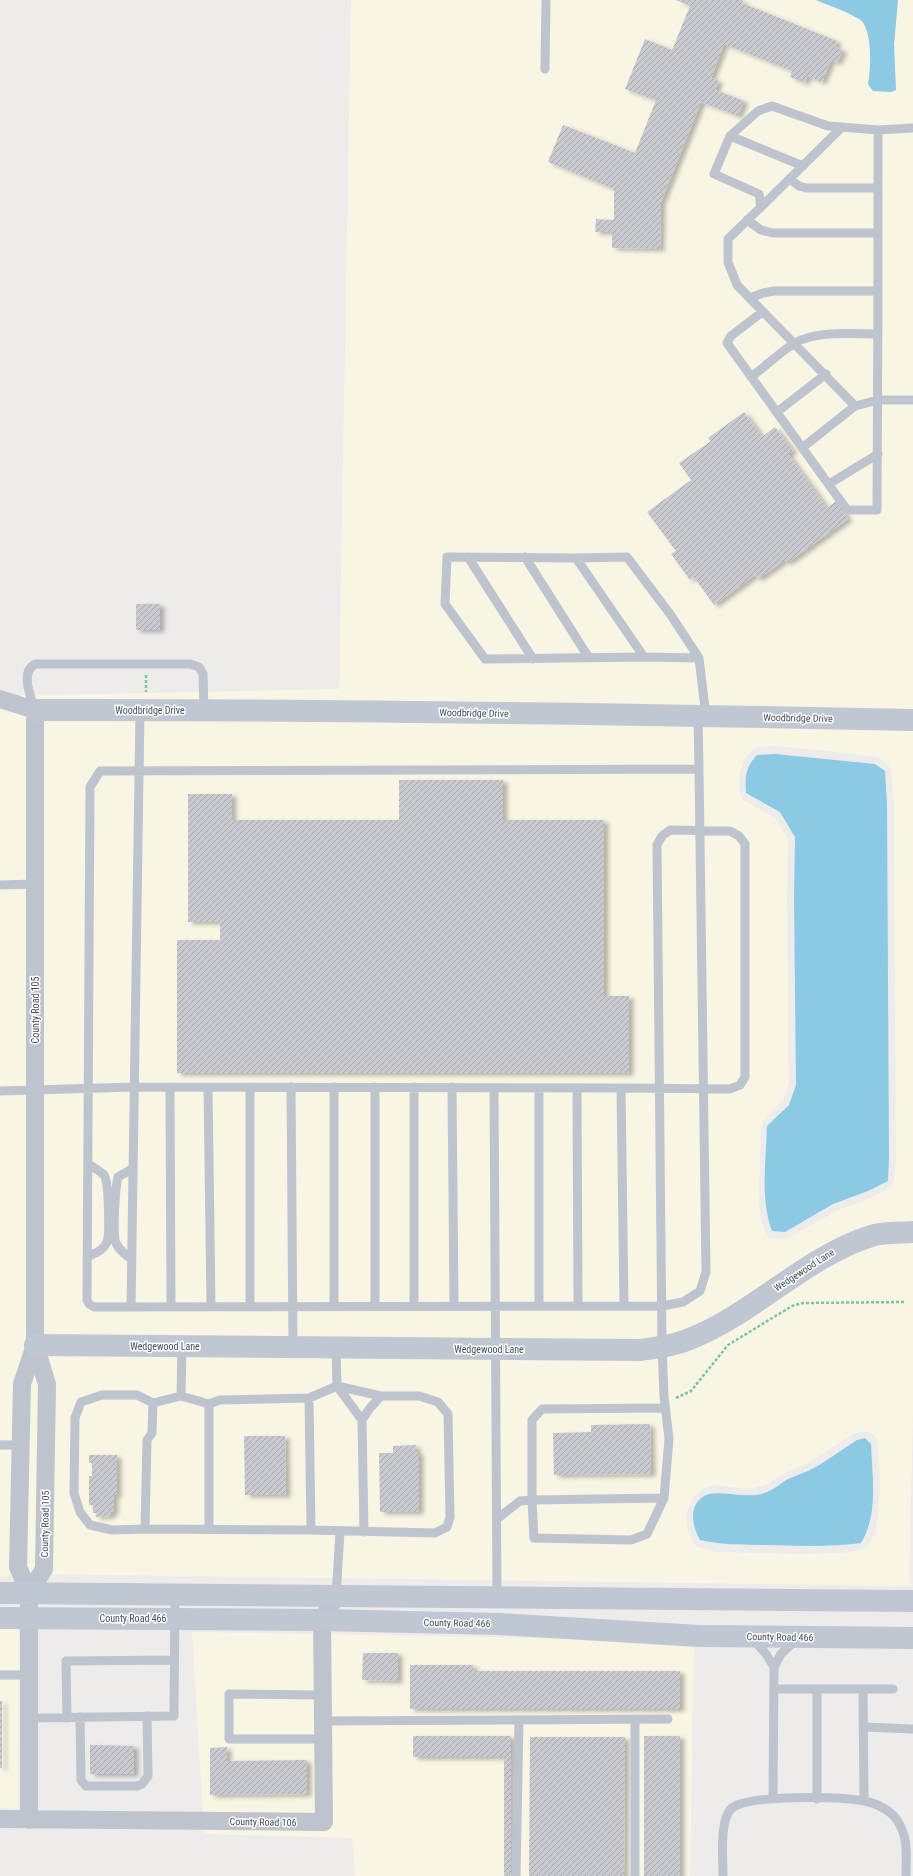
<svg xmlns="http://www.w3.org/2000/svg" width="913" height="1876" viewBox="0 0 913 1876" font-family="'Roboto Condensed',sans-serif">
  <defs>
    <pattern id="building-hatch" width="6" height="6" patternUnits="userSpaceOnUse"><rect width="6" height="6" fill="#c8cad0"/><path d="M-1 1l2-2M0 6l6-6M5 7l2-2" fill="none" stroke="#a4a6ac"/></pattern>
    <filter id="shadow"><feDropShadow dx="4.5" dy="2.5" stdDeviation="2" flood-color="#0004"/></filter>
  </defs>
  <rect width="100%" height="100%" fill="#eeebeb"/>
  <path fill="#f9f5e4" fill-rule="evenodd" d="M 351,0 L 816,0 L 861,19 L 867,30 L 870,51 L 870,75 L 868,84 L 873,91 L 891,92 L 896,90 L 894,45 L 898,0 L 913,0 L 913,711 L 698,707 L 211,701 L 27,701 L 27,719 L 697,724 L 913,729 L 913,1223 L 872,1226 L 837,1239 L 715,1318 L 684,1332 L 661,1339 L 639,1341 L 28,1336 L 27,1354 L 657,1358 L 689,1349 L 721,1334 L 843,1256 L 874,1244 L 913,1241 L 913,1417 L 909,1579 L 912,1586 L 39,1574 L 0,1577 L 0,696 L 339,689 ZM 775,746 L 840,752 L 878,757 L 888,765 L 891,770 L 894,802 L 896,1157 L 894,1181 L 890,1188 L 870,1198 L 836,1211 L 785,1240 L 769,1238 L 766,1234 L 760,1216 L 759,1196 L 761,1127 L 763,1121 L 783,1100 L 789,1083 L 787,897 L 788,839 L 775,818 L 743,800 L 740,794 L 739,775 L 745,758 L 753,749 L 757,747 ZM 864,1431 L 870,1432 L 876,1437 L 878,1444 L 880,1480 L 878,1516 L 875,1534 L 866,1547 L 861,1550 L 842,1553 L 799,1554 L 717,1552 L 698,1547 L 694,1544 L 688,1531 L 686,1514 L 693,1498 L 702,1489 L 714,1485 L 749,1489 L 765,1485 L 785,1473 L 806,1464 L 855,1433 Z
    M 0,1629 L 19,1629 L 18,1809 L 0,1808 Z
    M 192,1632 L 597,1639 L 694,1645 L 690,1876 L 355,1876 L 352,1838 L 204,1834 Z"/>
  <path fill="#8bc9e4" d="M 816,0 L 898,0 L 894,45 L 896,90 L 891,92 L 873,91 L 868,84 C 871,69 873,27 859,19 C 846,11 830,6 816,0 Z
    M 775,754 L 875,764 L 885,771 L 887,803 L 889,1157 L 888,1181 L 868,1191 L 833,1204 L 785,1232 L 772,1231 C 760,1199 766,1160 767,1126 L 789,1105 L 796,1085 L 794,897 L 795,837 L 780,812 L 746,793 C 745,776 745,768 757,755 Z
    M 865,1438 L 871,1444 C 872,1477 879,1513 861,1543 C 830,1547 799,1546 768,1545 C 745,1545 722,1545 700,1540 C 692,1526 688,1506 704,1496 C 718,1488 747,1501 767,1492 C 775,1489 781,1483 788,1479 C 795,1476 801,1474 808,1471 C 825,1463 841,1450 857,1440 Z"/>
  <path fill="url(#building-hatch)" filter="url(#shadow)" d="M 676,0 L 743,0 L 742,3 L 837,41 L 835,47 L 843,50 L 837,63 L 831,60 L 822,82 L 807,76 L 805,83 L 790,77 L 792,71 L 724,44 L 711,78 L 719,81 L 715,90 L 744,101 L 738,116 L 701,102 L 661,202 L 660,249 L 612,248 L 612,232 L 595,232 L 596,219 L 614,220 L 614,189 L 548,162 L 563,125 L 635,153 L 656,100 L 625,89 L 645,39 L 672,50 L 690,6 Z
    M 744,412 L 762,437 L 775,427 L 793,451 L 788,454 L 827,508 L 836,501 L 848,519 L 787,563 L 785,560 L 758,579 L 755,575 L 714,605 L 694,577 L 690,580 L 671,554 L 676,551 L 647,512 L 691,480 L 679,463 L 711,441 L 708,438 Z
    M 136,604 L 160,604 L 160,630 L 136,630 Z
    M 399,780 L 503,780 L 503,820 L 604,820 L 604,996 L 629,996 L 629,1073 L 177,1073 L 177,940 L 220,940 L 220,922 L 188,922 L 188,794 L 232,794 L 232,820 L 399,820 Z
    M 650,1424 L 651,1474 L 554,1475 L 553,1433 L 591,1432 L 591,1425 Z
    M 244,1436 L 285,1436 L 286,1495 L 245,1495 Z
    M 416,1445 L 416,1452 L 419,1452 L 419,1512 L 380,1512 L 379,1453 L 393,1453 L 393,1446 Z
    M 89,1455 L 117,1455 L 117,1495 L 114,1495 L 114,1512 L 111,1512 L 111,1516 L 96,1517 L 96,1513 L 93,1513 L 93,1505 L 89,1505 L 89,1476 L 92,1476 L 92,1463 L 89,1463 Z
    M 363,1653 L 398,1653 L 398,1681 L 362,1680 Z
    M 410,1665 L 473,1665 L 473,1671 L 680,1671 L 680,1709 L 410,1709 Z
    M 0,1701 L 2,1701 L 2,1768 L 0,1768 Z
    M 413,1736 L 511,1736 L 511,1876 L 504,1876 L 504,1757 L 413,1757 Z
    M 644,1736 L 680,1736 L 680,1876 L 644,1876 Z
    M 530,1737 L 625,1737 L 624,1876 L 529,1876 Z
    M 90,1745 L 134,1746 L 134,1774 L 90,1774 Z
    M 227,1747 L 227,1761 L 307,1760 L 307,1794 L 210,1795 L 210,1748 Z"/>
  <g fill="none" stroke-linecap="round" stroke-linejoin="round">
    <path stroke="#76c5a5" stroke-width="2.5" stroke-dasharray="3 2" stroke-linecap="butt" d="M 146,675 L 146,692
      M 676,1398 L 691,1391 L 728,1345 L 792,1306 L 803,1303 L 904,1302"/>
    <path stroke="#bdc4cd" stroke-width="9" d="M 545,69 L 546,0
      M 878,130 L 913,128
      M 730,136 L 803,166
      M 790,179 L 799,186 L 806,188 L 878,188
      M 761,207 L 842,127
      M 747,220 L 761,230 L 773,233 L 878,233
      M 750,298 L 763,293 L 774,291 L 878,291
      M 762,312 L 731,336 L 727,343 L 847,510 L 877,510 C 878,383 878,257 878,130 L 828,126 L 772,106 L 758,111 L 730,136 L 714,174 L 759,194 L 761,207 L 728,239 L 728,262 L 737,285 L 855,406 L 878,400 L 913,400
      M 751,377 C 766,366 780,352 795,343 C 817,330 854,334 878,334
      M 777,412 L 826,374
      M 802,448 L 855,406
      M 829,484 L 878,454
      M 468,557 L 533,659
      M 525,557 L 589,658
      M 576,558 L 447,557 L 445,604 L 485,659 L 644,657
      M 699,658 L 644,657 L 576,558 L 627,557 L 670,614 L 699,658 L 706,716
      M 35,710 C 31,697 19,671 36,664 L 190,664 L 199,667 L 203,674 L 204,710
      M 698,716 L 699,769
      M 699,769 L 706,1272 L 700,1291 L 683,1302 L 662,1306 L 94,1307 L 89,1304 L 87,1300 L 90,787 L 100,771 Z
      M 0,885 L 35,884
      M 170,1087 L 171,1307
      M 208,1087 L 211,1306
      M 250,1087 L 250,1306
      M 291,1087 L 293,1347
      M 334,1087 L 334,1306
      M 452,1087 L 454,1306
      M 494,1088 L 497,1598
      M 539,1088 L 539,1306
      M 577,1088 L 578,1306
      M 621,1088 L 624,1306
      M 0,1091 L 133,1087 L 621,1088 L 730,1089 L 740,1085 L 745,1077 L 745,844 L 739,836 L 730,831 L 670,830 L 662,836 L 657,845 L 662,1347 L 664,1396 L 669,1439 L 664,1498 L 647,1534 L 631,1540 L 534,1538 L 532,1500 L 664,1498
      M 87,1257 C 95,1253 103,1251 107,1242 C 110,1234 109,1182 104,1175 C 100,1171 93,1167 88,1164
      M 131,1259 C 125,1254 117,1249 115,1240 C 113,1227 115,1190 118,1177 L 132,1169
      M 375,1306 L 375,1087
      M 414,1306 L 414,1087
      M 131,1307 L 140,710
      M 336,1348 L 337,1386 L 309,1398 L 311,1530 L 435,1533 L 447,1527 L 450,1517 L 448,1414 L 438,1402 L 419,1396 L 381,1396 L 337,1386
      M 337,1386 L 362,1420 L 364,1532
      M 181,1396 L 182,1346
      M 309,1398 L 220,1400 L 209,1404 L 181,1396 L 153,1403 L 152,1433 L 147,1440 L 145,1529 L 311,1530
      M 209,1404 L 209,1529
      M 362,1420 L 370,1408 L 381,1396
      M 0,1445 L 21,1445
      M 497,1519 L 520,1501 L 532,1500 L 532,1420 L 542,1409 L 665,1408
      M 145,1529 L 112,1530 L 90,1525 L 80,1512 L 74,1493 L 75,1418 L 81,1402 L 102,1395 L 137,1395 L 153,1403
      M 336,1596 L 340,1532
      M 753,1639 L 766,1654 L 774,1667
      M 0,1675 L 29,1675
      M 774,1689 L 863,1689 L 864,1801
      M 863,1689 L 893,1689
      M 322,1695 L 229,1694 L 229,1739 L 323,1739
      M 80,1717 L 81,1780 L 86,1786 L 137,1786 L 142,1784 L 148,1776 L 147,1716
      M 29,1718 L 174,1716 L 175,1594
      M 67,1718 L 66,1661 L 174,1660
      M 635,1719 L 635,1876
      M 323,1721 L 668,1719
      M 864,1727 L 913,1729
      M 773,1798 L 774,1667 L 781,1654 L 796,1640
      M 817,1799 L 817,1689
      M 516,1876 L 519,1720
      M 723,1876 C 723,1860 719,1819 732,1808 C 749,1794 840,1797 864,1801 C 876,1803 890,1810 897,1820 C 909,1838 906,1855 906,1876"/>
    <path stroke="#bdc4cd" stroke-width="18" d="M 0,699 L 35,710 L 35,1345 L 47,1384 L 44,1569 L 29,1593
      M 0,1819 L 324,1822 L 322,1620 L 336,1596
      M 29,1820 L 29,1593 L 18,1567 L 22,1384 L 35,1345"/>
    <path stroke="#bfc7d3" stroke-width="22" d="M 35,710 C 327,709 620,714 913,720
      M 35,1345 L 640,1350 C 655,1348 672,1346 687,1340 C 753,1315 803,1258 871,1236 C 883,1232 900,1233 913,1232
      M 0,1593 L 913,1601
      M 0,1618 L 322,1620 L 499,1624 L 699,1636 L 913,1638"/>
  </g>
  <g text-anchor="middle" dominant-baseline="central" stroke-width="3" stroke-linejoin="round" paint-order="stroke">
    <g font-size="10" fill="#454d57" stroke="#fff">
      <text x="150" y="710">Woodbridge Drive</text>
      <text transform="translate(474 713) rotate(1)">Woodbridge Drive</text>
      <text transform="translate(798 718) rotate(1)">Woodbridge Drive</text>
      <text transform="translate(35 1010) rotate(-90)">County Road 105</text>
      <text transform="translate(804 1270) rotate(-33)">Wedgewood Lane</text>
      <text x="165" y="1346">Wedgewood Lane</text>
      <text x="489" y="1349">Wedgewood Lane</text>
      <text transform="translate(45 1524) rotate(-89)">County Road 105</text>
      <text x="133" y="1618">County Road 466</text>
      <text transform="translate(457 1623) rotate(1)">County Road 466</text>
      <text transform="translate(780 1637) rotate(1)">County Road 466</text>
      <text transform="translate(263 1822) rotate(1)">County Road 106</text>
    </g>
  </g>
</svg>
